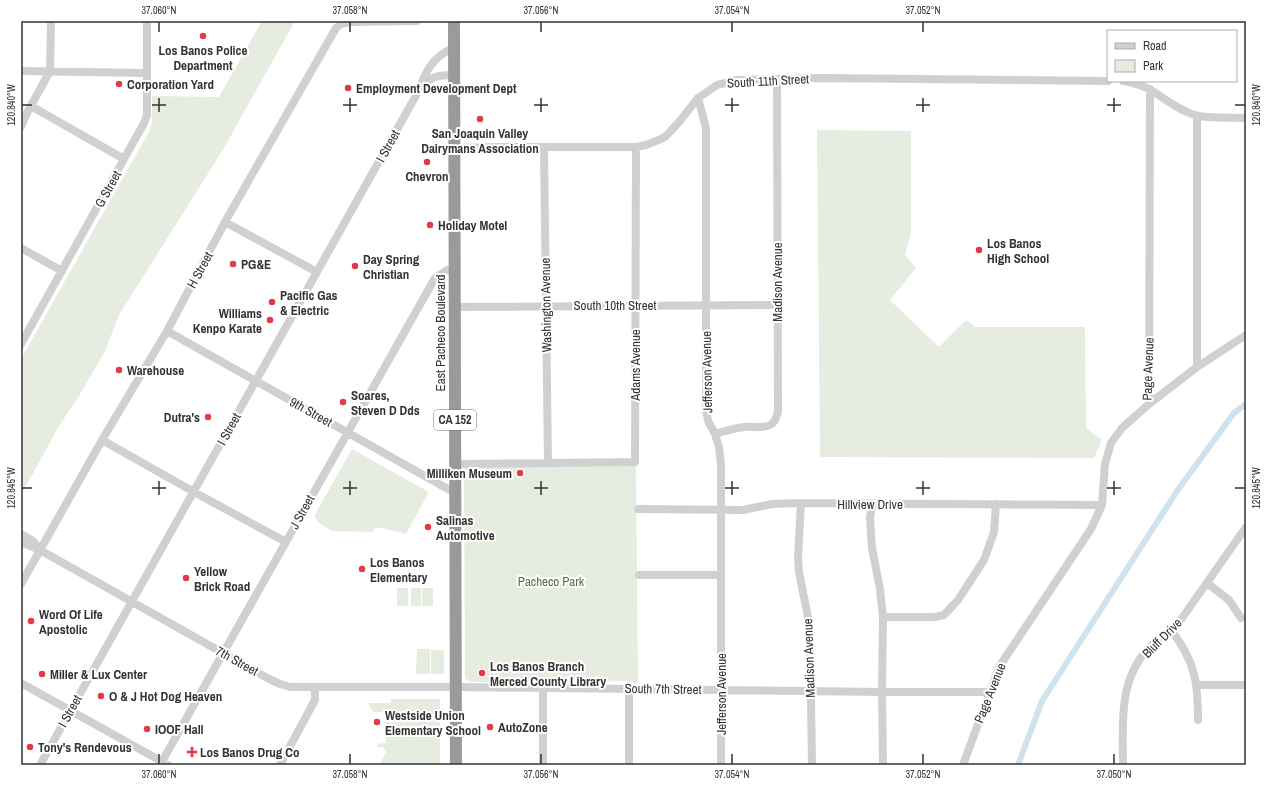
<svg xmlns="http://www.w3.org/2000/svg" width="1267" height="786" viewBox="0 0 1267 786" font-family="'Archivo Narrow',sans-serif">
  <rect width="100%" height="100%" fill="#fff"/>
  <path fill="#e6ecdf" d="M 262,21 L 295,21 L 224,148 L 119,315 L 105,351 L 79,396 L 59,426 L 21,495 L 21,359 L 150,130 L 152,123 L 152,96 L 219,97 Z
    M 817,130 L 911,131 L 911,232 L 905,255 L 916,268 L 890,300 L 939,347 L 966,320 L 975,327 L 1085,327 L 1086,428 L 1102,440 L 1094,458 L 820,457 Z
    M 352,449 L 429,492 L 406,534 L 383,528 L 375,528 L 373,532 L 332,531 L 319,523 L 314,516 Z
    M 636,466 L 638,684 L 625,681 L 470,682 L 465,678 L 464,467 Z
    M 397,588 L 408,588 L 408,606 L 397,606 Z
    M 411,588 L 421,588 L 421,606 L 411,606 Z
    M 422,588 L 433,588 L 433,606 L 422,606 Z
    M 417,649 L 430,649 L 430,674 L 416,674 Z
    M 431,650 L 444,650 L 444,674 L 431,674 Z
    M 391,699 L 440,699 L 440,765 L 379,765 L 386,752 L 383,747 L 377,747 L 377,744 L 386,743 L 385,712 L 374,712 L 369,706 L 369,703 L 391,703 Z"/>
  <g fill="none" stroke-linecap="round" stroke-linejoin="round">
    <path stroke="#cfe2ee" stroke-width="1.5" d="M 1193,467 L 1196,463"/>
    <path stroke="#cfe2ee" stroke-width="6" d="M 1018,765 L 1042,701 L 1177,491 L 1234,413 L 1246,404"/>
    <path stroke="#d0d0d0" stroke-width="8" d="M 21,71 L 146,73
      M 1123,81 C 1153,85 1162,101 1187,112 C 1203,120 1229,117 1246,118
      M 421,88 C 432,76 437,75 454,75
      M 698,98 L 706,128 L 706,409 L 708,421 L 715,434 L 719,447 L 721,465 L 721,765
      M 31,106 L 124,159
      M 1197,116 L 1197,367
      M 21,127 L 27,113 L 50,71 L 51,21
      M 544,147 L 548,463
      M 453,148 L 499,147 L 636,147 L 646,145 L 661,139 L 666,136 L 679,122 L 698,98 L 717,85 L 737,80 L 821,78 L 1108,81
      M 225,222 L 317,272
      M 21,248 L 62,271
      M 454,307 L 777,305
      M 167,331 L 455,493
      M 21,344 L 144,123 L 147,115 L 147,21
      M 1149,404 L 1197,367 L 1246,335
      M 715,434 C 725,431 734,428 744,427 C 752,426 762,429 770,425 C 775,423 776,417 778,412 L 777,79
      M 102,440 L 194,492 L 286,542
      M 455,464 L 635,462 L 636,147
      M 801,503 L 798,558 L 799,572 L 808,617 L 810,639 L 812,765
      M 872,504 L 870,518 L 872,548 L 880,589 L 883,617 L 882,692 L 883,765
      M 638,509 L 743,510 L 772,504 L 801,503 L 1102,505
      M 21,534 L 33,541 L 40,550
      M 21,542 L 40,550 L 269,679 L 280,684 L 290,687 L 456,687 L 882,692 L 990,692
      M 639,575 L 721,575
      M 1207,583 L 1229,600 L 1241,618
      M 21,584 L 102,440 L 167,331 L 225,222 L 336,28 L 341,24 L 350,22 L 417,21
      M 883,617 L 935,617 L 944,615 L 958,600 L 984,560 L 994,532 L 996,504
      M 1171,630 C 1195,661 1198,682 1198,720
      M 21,683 L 168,765
      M 1196,685 L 1246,685
      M 629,689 L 629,765
      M 40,765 L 418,92 C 427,69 431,59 454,47
      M 160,765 L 435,278 L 447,270 L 454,270
      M 280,765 L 315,700 L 315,687
      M 543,765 L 543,688
      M 963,765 L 999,667 L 1091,529 L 1102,505 L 1105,464 L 1111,443 L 1122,428 L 1149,404 L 1150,89
      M 1123,765 C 1123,725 1118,682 1147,650 C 1157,639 1170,632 1180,621 L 1246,527"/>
    <path stroke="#9a9a9a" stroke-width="12" d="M 454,21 L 456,765"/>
  </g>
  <path fill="none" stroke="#333" stroke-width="1.5" d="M 159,22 L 159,32M 350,22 L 350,32M 541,22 L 541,32M 732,22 L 732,32M 923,22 L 923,32M 159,98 L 159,112M 350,98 L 350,112M 541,98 L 541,112M 732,98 L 732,112M 923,98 L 923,112M 1114,98 L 1114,112M 22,105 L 32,105M 152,105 L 166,105M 343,105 L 357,105M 534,105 L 548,105M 725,105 L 739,105M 916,105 L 930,105M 1107,105 L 1121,105M 1235,105 L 1245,105M 159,481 L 159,495M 350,481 L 350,495M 541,481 L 541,495M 732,481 L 732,495M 923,481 L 923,495M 1114,481 L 1114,495M 22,488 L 32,488M 152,488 L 166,488M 343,488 L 357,488M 534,488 L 548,488M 725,488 L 739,488M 916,488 L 930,488M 1107,488 L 1121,488M 1235,488 L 1245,488M 159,754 L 159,764M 350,754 L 350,764M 541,754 L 541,764M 732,754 L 732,764M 923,754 L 923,764M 1114,754 L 1114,764"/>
  <g fill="#e63946" stroke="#fff" stroke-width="1.5">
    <circle cx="203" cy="36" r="4"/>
    <circle cx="119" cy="84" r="4"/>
    <circle cx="348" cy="88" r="4"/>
    <circle cx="480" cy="119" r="4"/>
    <circle cx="427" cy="162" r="4"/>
    <circle cx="430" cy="225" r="4"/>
    <circle cx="979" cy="250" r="4"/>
    <circle cx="233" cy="264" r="4"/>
    <circle cx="355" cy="266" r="4"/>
    <circle cx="272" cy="302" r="4"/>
    <circle cx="270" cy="320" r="4"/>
    <circle cx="119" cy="370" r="4"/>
    <circle cx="343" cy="402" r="4"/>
    <circle cx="208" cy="417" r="4"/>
    <circle cx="520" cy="473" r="4"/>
    <circle cx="428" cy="527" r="4"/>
    <circle cx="362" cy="569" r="4"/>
    <circle cx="186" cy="578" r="4"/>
    <circle cx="31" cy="621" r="4"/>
    <circle cx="482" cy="673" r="4"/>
    <circle cx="42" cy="674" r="4"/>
    <circle cx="101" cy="696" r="4"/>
    <circle cx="377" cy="722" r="4"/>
    <circle cx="490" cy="727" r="4"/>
    <circle cx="147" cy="729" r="4"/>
    <circle cx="30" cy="747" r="4"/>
    <path d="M190 746h4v4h4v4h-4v4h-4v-4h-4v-4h4z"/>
  </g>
  <g text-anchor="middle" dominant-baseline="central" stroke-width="4" stroke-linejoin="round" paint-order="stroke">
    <rect fill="#fff" stroke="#707070" stroke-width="1" x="434" y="410" width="42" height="20" rx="3"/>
    <g font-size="12" font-weight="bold" fill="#333">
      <text x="455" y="420">CA 152</text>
    </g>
    <g font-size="13" font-weight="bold" fill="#333" stroke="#fff" text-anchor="start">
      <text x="203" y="50" text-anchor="middle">Los Banos Police<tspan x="203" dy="15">Department</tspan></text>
      <text x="127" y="84">Corporation Yard</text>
      <text x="356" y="88">Employment Development Dept</text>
      <text x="480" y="133" text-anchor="middle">San Joaquin Valley<tspan x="480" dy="15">Dairymans Association</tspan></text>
      <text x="427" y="176" text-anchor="middle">Chevron</text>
      <text x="438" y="225">Holiday Motel</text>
      <text x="987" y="243">Los Banos<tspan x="987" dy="15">High School</tspan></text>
      <text x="363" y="259">Day Spring<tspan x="363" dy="15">Christian</tspan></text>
      <text x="241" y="264">PG&amp;E</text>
      <text x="280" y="295">Pacific Gas<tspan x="280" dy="15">&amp; Electric</tspan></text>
      <text x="262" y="313" text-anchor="end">Williams<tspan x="262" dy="15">Kenpo Karate</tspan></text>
      <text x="127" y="370">Warehouse</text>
      <text x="351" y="395">Soares,<tspan x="351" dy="15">Steven D Dds</tspan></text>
      <text x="200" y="417" text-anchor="end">Dutra's</text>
      <text x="512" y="473" text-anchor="end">Milliken Museum</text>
      <text x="436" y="520">Salinas<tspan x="436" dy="15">Automotive</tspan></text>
      <text x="370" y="562">Los Banos<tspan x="370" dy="15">Elementary</tspan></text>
      <text x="194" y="571">Yellow<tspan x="194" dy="15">Brick Road</tspan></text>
      <text x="39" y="614">Word Of Life<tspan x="39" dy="15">Apostolic</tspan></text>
      <text x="490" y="666">Los Banos Branch<tspan x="490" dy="15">Merced County Library</tspan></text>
      <text x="50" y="674">Miller &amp; Lux Center</text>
      <text x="109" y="696">O &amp; J Hot Dog Heaven</text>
      <text x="385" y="715">Westside Union<tspan x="385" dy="15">Elementary School</tspan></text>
      <text x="498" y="727">AutoZone</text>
      <text x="155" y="729">IOOF Hall</text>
      <text x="38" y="747">Tony's Rendevous</text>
      <text x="200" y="752">Los Banos Drug Co</text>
    </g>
    <g font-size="13" fill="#333" stroke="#fff">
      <text transform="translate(768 81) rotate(-3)">South 11th Street</text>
      <text transform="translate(388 146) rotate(-61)">I Street</text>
      <text transform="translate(108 189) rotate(-61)">G Street</text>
      <text transform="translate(200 270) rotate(-61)">H Street</text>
      <text transform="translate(777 282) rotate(-90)">Madison Avenue</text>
      <text transform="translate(546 305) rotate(-91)">Washington Avenue</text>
      <text x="615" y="305">South 10th Street</text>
      <text transform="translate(440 333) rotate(-90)">East Pacheco Boulevard</text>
      <text transform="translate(635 365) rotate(-90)">Adams Avenue</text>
      <text transform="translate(1148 369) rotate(-88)">Page Avenue</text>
      <text transform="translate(707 372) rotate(-91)">Jefferson Avenue</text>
      <text transform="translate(311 412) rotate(29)">9th Street</text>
      <text transform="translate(229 429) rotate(-61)">I Street</text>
      <text x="870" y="504">Hillview Drive</text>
      <text transform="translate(302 512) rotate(-61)">J Street</text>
      <text transform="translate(1162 638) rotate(-45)">Bluff Drive</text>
      <text transform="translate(809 658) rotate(-92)">Madison Avenue</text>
      <text transform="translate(237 661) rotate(29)">7th Street</text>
      <text transform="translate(663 689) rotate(1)">South 7th Street</text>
      <text transform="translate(990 693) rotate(-68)">Page Avenue</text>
      <text transform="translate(721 694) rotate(-90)">Jefferson Avenue</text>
      <text transform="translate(70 711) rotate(-61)">I Street</text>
    </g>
    <g font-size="13" fill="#56703f" stroke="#fff">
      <text x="551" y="581">Pacheco Park</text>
    </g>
  </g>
  <rect width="1267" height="786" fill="none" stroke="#ffffff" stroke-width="44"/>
  <rect x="1107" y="30" width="130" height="52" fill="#ffffff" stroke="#adadad"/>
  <rect x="1115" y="43" width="20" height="6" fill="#d0d0d0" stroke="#adadad"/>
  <text x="1143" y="50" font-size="12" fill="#333333">Road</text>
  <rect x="1115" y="60" width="20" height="12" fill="#e6ecdf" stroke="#adadad"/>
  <text x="1143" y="70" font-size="12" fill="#333333">Park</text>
  <rect x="22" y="22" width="1223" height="742" fill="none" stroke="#333" stroke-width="1.5"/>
  <g font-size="10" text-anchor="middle" fill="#333">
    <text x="159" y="14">37.060°N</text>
    <text x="350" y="14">37.058°N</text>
    <text x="541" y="14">37.056°N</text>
    <text x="732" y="14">37.054°N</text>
    <text x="923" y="14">37.052°N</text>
    <text transform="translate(1256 105) rotate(-90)" y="4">120.840°W</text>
    <text transform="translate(11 105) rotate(-90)" y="4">120.840°W</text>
    <text transform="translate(1256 488) rotate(-90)" y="4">120.845°W</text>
    <text transform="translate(11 488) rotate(-90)" y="4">120.845°W</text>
    <text x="159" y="778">37.060°N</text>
    <text x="350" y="778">37.058°N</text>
    <text x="541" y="778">37.056°N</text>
    <text x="732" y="778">37.054°N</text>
    <text x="923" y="778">37.052°N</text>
    <text x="1114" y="778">37.050°N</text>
  </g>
</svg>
